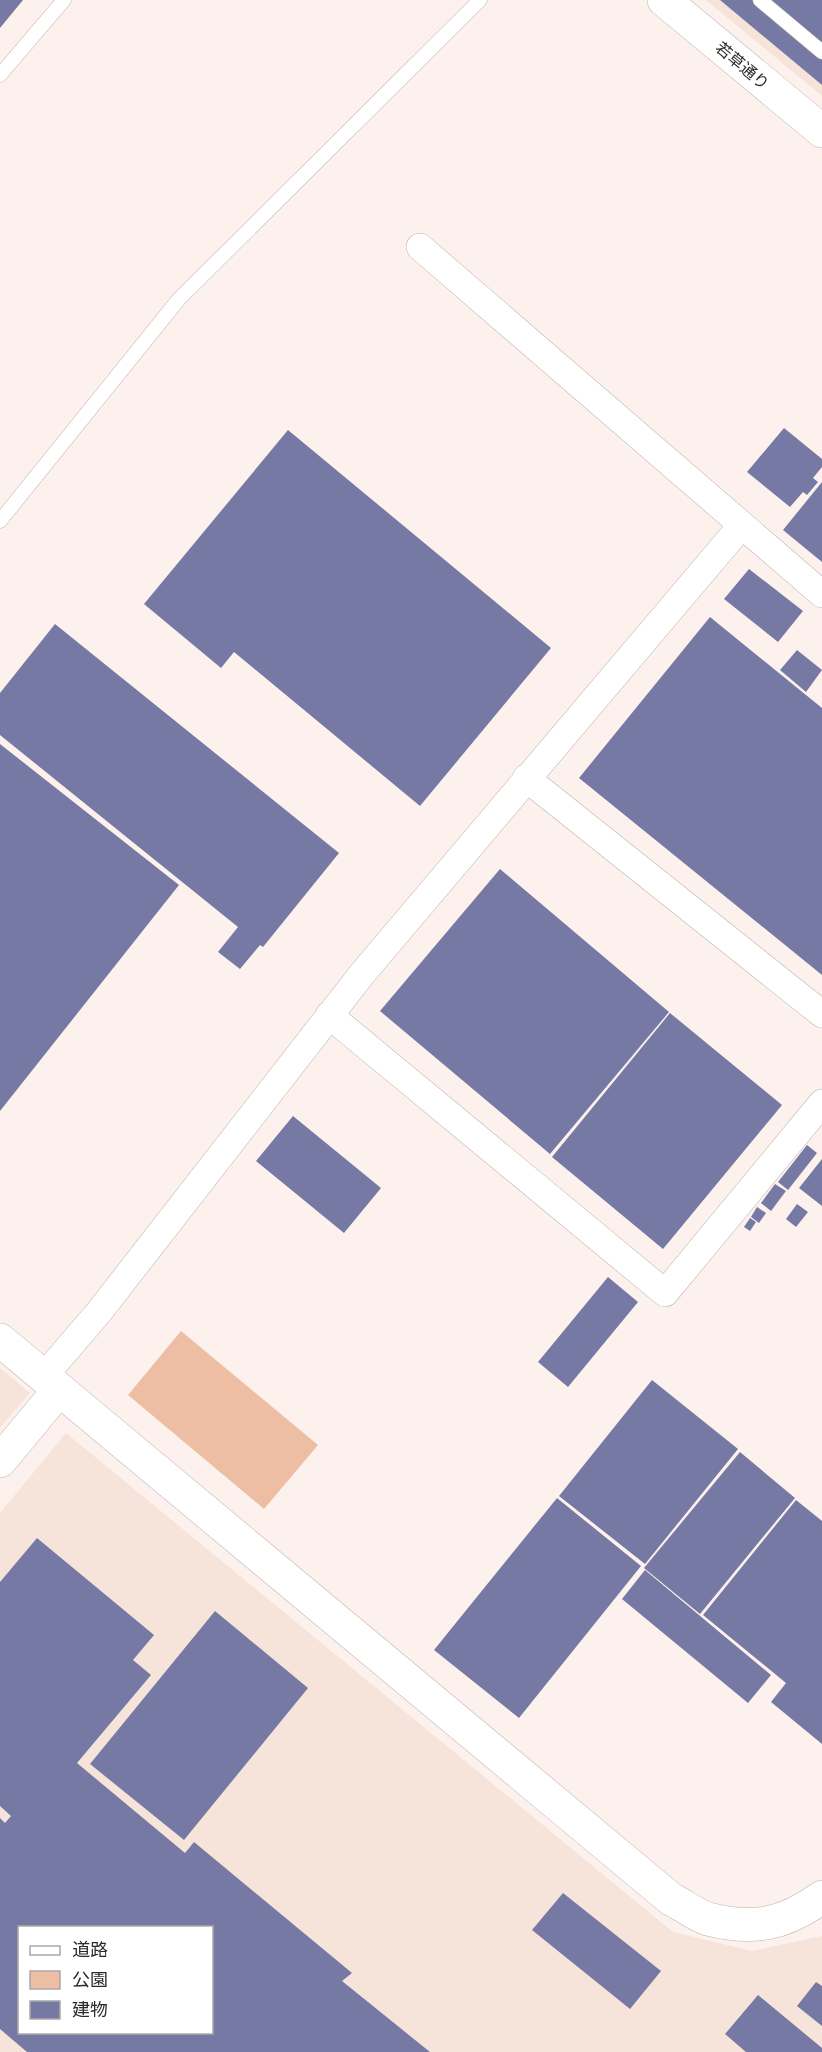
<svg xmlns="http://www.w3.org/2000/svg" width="822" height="2052" viewBox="0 0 822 2052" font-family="Commissioner,'Noto Sans JP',sans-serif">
  <rect width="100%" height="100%" fill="#fcf1ec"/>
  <path fill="#f6e4db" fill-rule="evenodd" d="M 706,0 L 822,0 L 822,96 Z
    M 0,1368 L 30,1393 L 0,1428 Z
    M 66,1433 L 673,1932 L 752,1951 L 822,1936 L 822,2052 L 0,2052 L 0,1513 ZM 20,1928 L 212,1928 L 212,2032 L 20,2032 Z"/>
  <path fill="#eebea4" d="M 181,1331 L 318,1445 L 264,1509 L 128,1395 Z"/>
  <path fill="#7779a5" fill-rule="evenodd" d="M 0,0 L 23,0 L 0,28 Z
    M 720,0 L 822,0 L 822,85 Z
    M 784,428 L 822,459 L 822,467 L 813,478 L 818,482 L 807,495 L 803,492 L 790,507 L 747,472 Z
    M 288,430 L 551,648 L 420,806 L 234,652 L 221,668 L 144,604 Z
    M 822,482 L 822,562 L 783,530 Z
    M 749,569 L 803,611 L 778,642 L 724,599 Z
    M 710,617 L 822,708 L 822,975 L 579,778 Z
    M 55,624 L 339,853 L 263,947 L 260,945 L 240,969 L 218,952 L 238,927 L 0,735 L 0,693 Z
    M 797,650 L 822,670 L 806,692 L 780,670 Z
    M 0,744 L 179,885 L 0,1111 Z
    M 500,869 L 669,1012 L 550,1154 L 380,1011 Z
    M 670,1013 L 782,1105 L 663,1249 L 552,1157 Z
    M 293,1116 L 381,1188 L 344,1233 L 256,1161 Z
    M 807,1145 L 817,1153 L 788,1190 L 778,1182 Z
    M 822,1159 L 822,1206 L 799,1188 Z
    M 775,1184 L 786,1191 L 771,1211 L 761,1203 Z
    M 797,1204 L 808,1212 L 796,1227 L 786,1219 Z
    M 757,1207 L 766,1213 L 759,1223 L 751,1217 Z
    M 750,1218 L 756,1222 L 750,1231 L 744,1227 Z
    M 608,1277 L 638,1302 L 568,1387 L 538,1362 Z
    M 652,1380 L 738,1449 L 645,1564 L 559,1496 Z
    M 740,1452 L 795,1498 L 700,1614 L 644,1568 Z
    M 557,1498 L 641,1566 L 519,1718 L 434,1650 Z
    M 796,1500 L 822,1521 L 822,1744 L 771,1702 L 786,1683 L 703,1615 Z
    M 37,1538 L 154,1635 L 133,1660 L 151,1675 L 77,1763 L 185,1853 L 194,1842 L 352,1973 L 342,1981 L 430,2052 L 27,2052 L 0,2029 L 0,1818 L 5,1823 L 11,1816 L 0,1806 L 0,1582 ZM 20,1928 L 212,1928 L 212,2032 L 20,2032 Z
    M 645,1570 L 771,1675 L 748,1703 L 622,1599 Z
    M 215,1611 L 308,1688 L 184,1840 L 90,1764 Z
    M 563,1893 L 661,1971 L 630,2009 L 532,1930 Z
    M 816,1982 L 822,1986 L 822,2026 L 797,2006 Z
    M 758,1995 L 822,2048 L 822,2052 L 746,2052 L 725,2034 Z"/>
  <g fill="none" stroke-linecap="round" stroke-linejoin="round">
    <g stroke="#bdb3ae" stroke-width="15">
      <path id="lane" d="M 760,0 L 822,52
        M 0,75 L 64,0
        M 0,521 L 179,299 L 480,0"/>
    </g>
    <g stroke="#bdb3ae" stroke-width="28">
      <path id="street" d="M 420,247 L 822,594
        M 526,778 L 822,1014
        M 329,1015 L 665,1293 L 822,1103
        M 44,1376 L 99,1312 L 362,974 L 742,525"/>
    </g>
    <g stroke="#bdb3ae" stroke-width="34">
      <path id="secondary" d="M 664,0 L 822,131
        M 0,1340 L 671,1899 C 683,1905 696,1915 708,1919 C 754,1931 785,1924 822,1897
        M 0,1461 L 59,1390"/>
    </g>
    <use href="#lane" stroke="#fff" stroke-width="14"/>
    <use href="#street" stroke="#fff" stroke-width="27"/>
    <use href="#secondary" stroke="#fff" stroke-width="33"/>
  </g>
  <g text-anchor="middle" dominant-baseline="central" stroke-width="5" stroke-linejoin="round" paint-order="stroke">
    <g font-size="16" fill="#2d2927" stroke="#fff">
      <text transform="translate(743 65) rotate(40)">若草通り</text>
    </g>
  </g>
  <rect x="18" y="1926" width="195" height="108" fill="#ffffff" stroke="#aba9a9" stroke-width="1.5"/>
  <rect x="30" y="1946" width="30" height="9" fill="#ffffff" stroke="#aba9a9" stroke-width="1.5"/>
  <text x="72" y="1956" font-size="18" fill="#2d2927">道路</text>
  <rect x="30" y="1971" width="30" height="18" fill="#eebea4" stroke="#aba9a9" stroke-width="1.5"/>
  <text x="72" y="1986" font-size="18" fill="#2d2927">公園</text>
  <rect x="30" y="2001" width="30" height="18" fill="#7779a5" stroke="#aba9a9" stroke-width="1.5"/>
  <text x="72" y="2016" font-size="18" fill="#2d2927">建物</text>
</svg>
